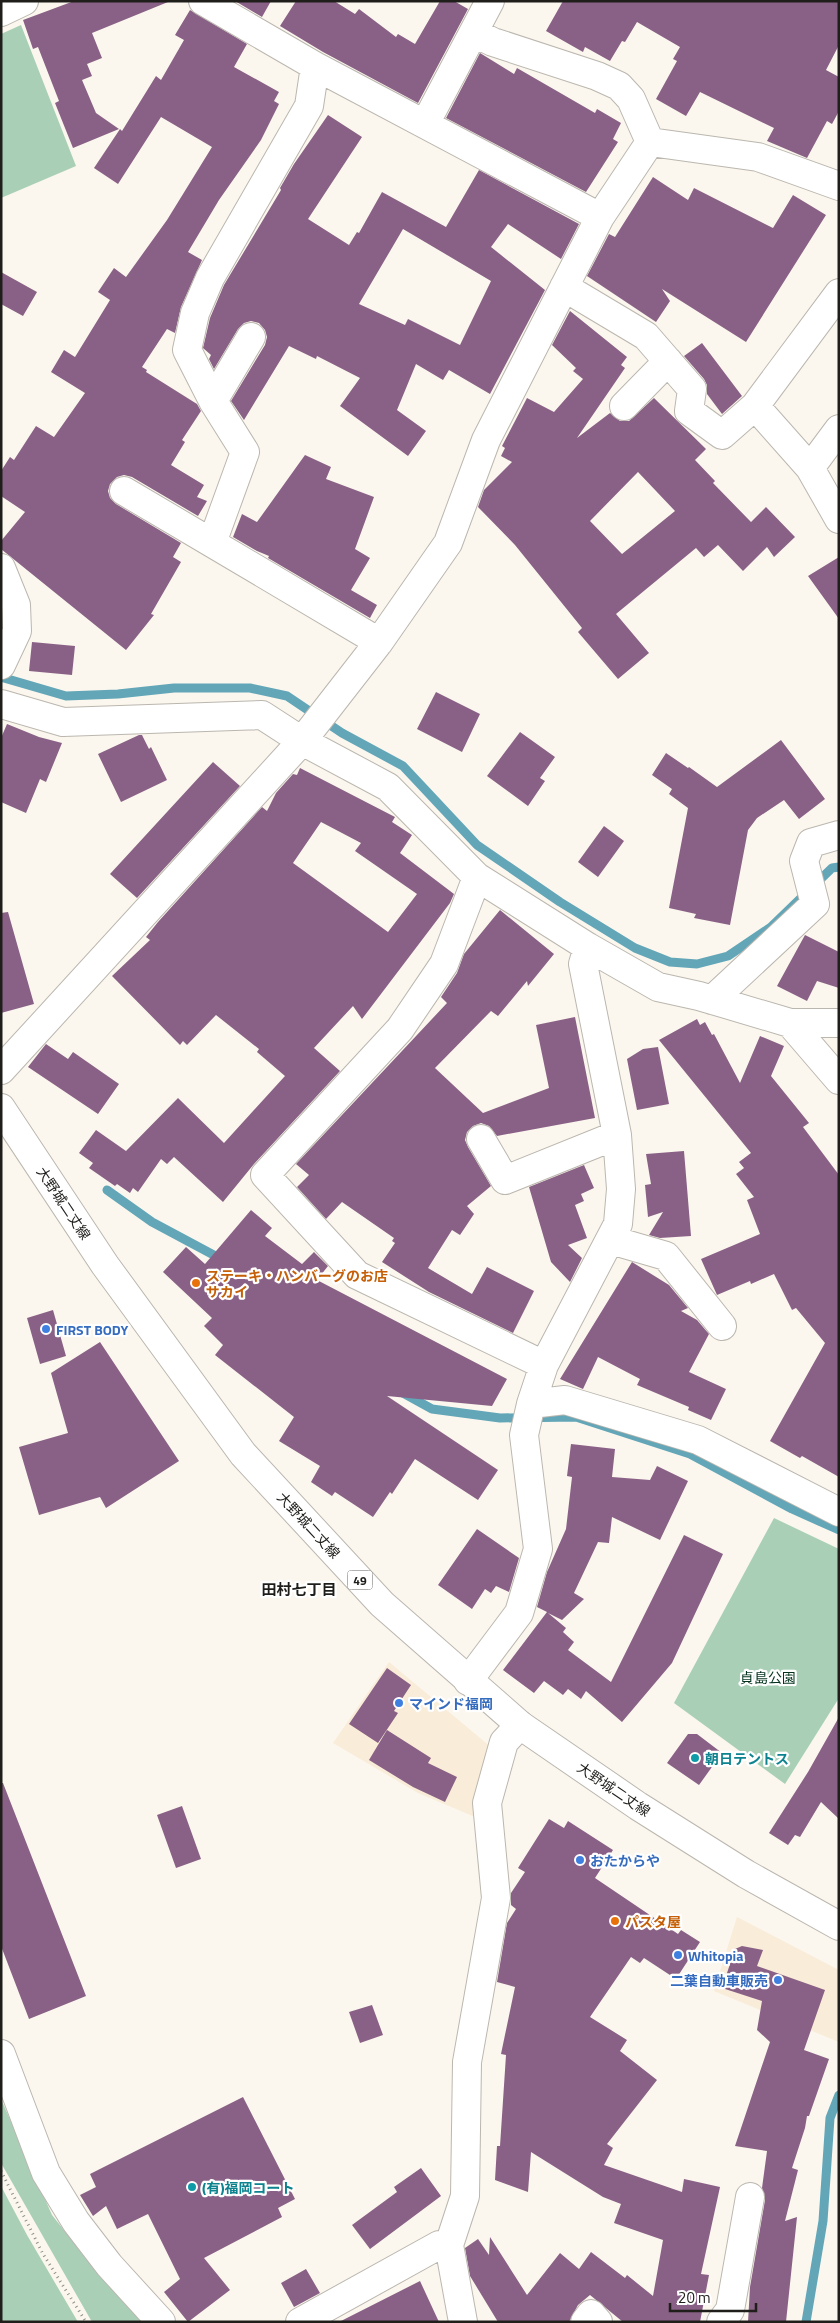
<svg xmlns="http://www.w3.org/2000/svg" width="840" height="2323" viewBox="0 0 840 2323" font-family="'Titillium Web','Noto Sans JP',sans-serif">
  <rect width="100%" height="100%" fill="#fbf7ee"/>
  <path fill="#f9ecd8" d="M 389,1662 L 492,1748 L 475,1817 L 418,1793 L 333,1743 Z
    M 737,1917 L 839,1970 L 839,2042 L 714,1991 Z"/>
  <path fill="#a9d0b7" d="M 21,25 L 76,166 L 1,198 L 1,34 Z
    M 774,1518 L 839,1549 L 839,1698 L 785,1784 L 674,1703 Z
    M 1,2099 L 52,2215 L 75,2244 L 92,2257 L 144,2322 L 92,2322 L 1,2163 Z
    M 1,2186 L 27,2235 L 78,2322 L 1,2322 Z"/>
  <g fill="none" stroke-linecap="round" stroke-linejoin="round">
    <path stroke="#62a6b8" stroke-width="9" d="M 1,677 L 66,696 L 118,694 L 174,688 L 250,688 L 287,696 L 342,733 L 403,766 L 477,845 L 560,902 L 635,948 L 670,962 L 697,964 L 728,956 L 771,927 L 832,868 L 839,867
      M 107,1190 L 152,1222 L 223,1260
      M 403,1393 L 432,1409 L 500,1418 L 576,1417 L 690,1454 L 792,1509 L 839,1530
      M 806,2322 L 823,2221 L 830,2118 L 839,2095"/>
  </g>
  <path fill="#8a6186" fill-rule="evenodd" d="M 74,1 L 168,2 L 92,33 L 102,58 L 87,64 L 92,76 L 82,80 L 96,113 L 119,129 L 73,148 L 55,103 L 59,101 L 38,47 L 33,49 L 23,20 Z
    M 235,1 L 271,1 L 262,17 Z
    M 296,1 L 334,1 L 355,14 L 359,9 L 396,37 L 398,34 L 415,44 L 440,1 L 454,1 L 468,9 L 418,103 L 323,52 L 280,26 Z
    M 563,1 L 839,1 L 839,45 L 826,70 L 839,77 L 839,111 L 832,124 L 827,121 L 807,158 L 767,141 L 774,128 L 700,92 L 686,116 L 656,99 L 677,61 L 673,59 L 680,47 L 637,22 L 625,42 L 622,41 L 610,61 L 585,47 L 583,52 L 546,31 Z
    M 190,10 L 247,44 L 234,67 L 279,92 L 274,101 L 279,104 L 261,140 L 219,200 L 188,252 L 202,260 L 181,307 L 175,333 L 167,329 L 142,367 L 147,370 L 146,372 L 197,404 L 201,411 L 182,440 L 185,442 L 171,465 L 204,485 L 197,497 L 207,501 L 198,516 L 132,477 L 124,475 L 117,477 L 110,484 L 108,491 L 110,498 L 116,504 L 181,543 L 173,557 L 181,562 L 151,614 L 154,615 L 126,650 L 1,549 L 1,541 L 25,512 L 1,496 L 1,471 L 10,457 L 14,460 L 36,426 L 54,437 L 85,393 L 51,372 L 64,350 L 75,357 L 110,300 L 98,292 L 114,268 L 126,277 L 167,220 L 212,147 L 161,117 L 118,184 L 94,168 L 120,129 L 122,131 L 156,76 L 161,80 L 184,40 L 175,35 Z
    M 480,53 L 514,74 L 517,68 L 595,113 L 597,109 L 621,123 L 613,139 L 618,142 L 586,192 L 446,118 Z
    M 328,115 L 362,137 L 308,219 L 349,245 L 357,232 L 359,233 L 382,192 L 446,227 L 479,170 L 579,224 L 561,259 L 508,224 L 491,247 L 545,290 L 490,394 L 449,370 L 443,380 L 416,364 L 397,410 L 426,431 L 408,456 L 340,406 L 360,378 L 317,356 L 316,359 L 289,346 L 244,420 L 231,401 L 265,345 L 267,337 L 265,330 L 259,323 L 251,321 L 244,323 L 238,329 L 214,369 L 209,359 L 211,355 L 203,348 L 210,318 L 224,285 L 281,190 L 280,188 L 294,164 ZM 403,229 L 491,281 L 460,345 L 408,319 L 405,325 L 359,304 Z
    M 653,177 L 688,200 L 694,188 L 773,228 L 793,195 L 826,215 L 746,342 L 662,289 L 670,301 L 656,322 L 587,276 L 609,234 L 615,237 Z
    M 1,272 L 37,292 L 23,316 L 1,304 Z
    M 570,311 L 627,357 L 621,365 L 625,368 L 577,438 L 610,413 L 620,421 L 629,421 L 654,398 L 706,449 L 695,460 L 715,481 L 713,483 L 751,522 L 766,507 L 795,537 L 774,557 L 767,547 L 743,571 L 718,545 L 704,557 L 696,548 L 616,614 L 649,653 L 618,679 L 578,632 L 582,628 L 515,545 L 478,507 L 484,490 L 512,462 L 501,456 L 505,448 L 502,446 L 527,398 L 554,412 L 583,379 L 573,371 L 576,368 L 552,345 ZM 638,472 L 675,511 L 622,554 L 590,521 Z
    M 702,343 L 742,396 L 722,414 L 707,394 L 707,385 L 704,379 L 684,356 Z
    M 305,455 L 331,467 L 326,479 L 374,497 L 355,549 L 370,558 L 351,590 L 377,605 L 370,618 L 268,558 L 269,556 L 257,551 L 233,537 L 242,514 L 257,522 Z
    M 839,557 L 839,619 L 808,576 Z
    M 32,642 L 75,646 L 72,675 L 29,671 Z
    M 436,692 L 480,714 L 462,752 L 417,729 Z
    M 7,724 L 39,737 L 62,743 L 46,782 L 40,779 L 26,813 L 1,802 L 1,738 Z
    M 520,732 L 555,757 L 540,778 L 545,781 L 528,806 L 487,776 Z
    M 139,735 L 142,735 L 149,749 L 151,747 L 167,780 L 121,802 L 98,754 Z
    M 781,740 L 825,799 L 799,819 L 784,800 L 757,818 L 748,830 L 730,925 L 694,918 L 696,914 L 669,908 L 688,808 L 669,794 L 672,789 L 652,775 L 666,753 L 688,768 L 689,767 L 717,787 Z
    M 213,762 L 240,786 L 137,898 L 110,874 Z
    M 300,768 L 395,817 L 392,822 L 412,835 L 400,853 L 454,894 L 450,903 L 362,1019 L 353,1006 L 314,1048 L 340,1071 L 254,1164 L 223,1202 L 174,1157 L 167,1164 L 161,1159 L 138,1192 L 133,1188 L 130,1193 L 117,1184 L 115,1186 L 89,1168 L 93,1163 L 79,1153 L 96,1130 L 126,1151 L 178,1098 L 224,1143 L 285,1076 L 257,1052 L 259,1049 L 216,1015 L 187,1045 L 183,1041 L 180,1045 L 112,976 L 150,940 L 146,937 L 158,922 L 262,807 L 267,811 L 276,793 L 293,774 L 297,775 ZM 321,822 L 361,843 L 355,851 L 417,894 L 388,932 L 293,863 Z
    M 604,826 L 624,841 L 598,877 L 578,862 Z
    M 500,910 L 554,954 L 528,986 L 527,981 L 498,1016 L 491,1011 L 435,1068 L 483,1113 L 549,1088 L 536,1025 L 575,1017 L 595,1118 L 497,1136 L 489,1126 L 481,1123 L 473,1126 L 467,1132 L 465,1140 L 468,1147 L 491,1186 L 467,1206 L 474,1214 L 460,1235 L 452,1230 L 428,1268 L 472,1294 L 487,1267 L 534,1291 L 513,1333 L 429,1292 L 382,1262 L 395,1243 L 392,1241 L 394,1238 L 342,1202 L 326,1219 L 297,1187 L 309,1175 L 296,1164 L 447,1003 L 441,997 L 457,973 L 464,954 Z
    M 8,912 L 34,1004 L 1,1013 L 1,913 Z
    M 805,935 L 839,952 L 839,988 L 817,981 L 807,1001 L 777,986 Z
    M 697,1019 L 700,1025 L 705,1022 L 712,1035 L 714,1034 L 740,1083 L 760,1036 L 784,1046 L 771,1076 L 809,1123 L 803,1127 L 839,1175 L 839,1477 L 802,1456 L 800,1458 L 770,1441 L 825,1343 L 796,1308 L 792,1310 L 774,1274 L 751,1284 L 750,1281 L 717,1295 L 701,1259 L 760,1234 L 747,1200 L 754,1197 L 736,1174 L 744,1168 L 739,1162 L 751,1153 L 659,1040 Z
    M 46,1044 L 68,1059 L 73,1052 L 119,1084 L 98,1114 L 28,1067 Z
    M 658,1047 L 669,1104 L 637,1110 L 627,1059 L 643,1049 Z
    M 684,1151 L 691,1236 L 660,1238 L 649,1235 L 663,1212 L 648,1217 L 645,1185 L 651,1184 L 646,1154 Z
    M 584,1165 L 594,1188 L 581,1194 L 584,1201 L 575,1205 L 587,1238 L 568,1245 L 582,1258 L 570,1282 L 551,1262 L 529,1187 Z
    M 251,1210 L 272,1228 L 265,1236 L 302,1264 L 314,1252 L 328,1266 L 317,1280 L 507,1379 L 492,1406 L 387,1396 L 498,1470 L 478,1500 L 415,1459 L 392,1494 L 390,1492 L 373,1517 L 335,1492 L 332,1496 L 311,1482 L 320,1466 L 279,1441 L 294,1417 L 215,1355 L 223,1345 L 204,1326 L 212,1318 L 163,1272 L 186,1247 L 205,1264 Z
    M 632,1262 L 669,1285 L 688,1308 L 681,1311 L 697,1320 L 709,1334 L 689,1372 L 726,1389 L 711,1420 L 688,1410 L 689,1407 L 637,1385 L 640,1379 L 598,1357 L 583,1389 L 560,1379 Z
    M 53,1310 L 66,1356 L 40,1364 L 27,1318 Z
    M 100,1342 L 179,1461 L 106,1508 L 100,1497 L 39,1515 L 19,1447 L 68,1433 L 51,1373 Z
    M 571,1444 L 615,1449 L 612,1477 L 650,1480 L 657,1466 L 688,1481 L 660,1540 L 612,1517 L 609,1543 L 598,1542 L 574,1593 L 584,1599 L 562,1620 L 548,1613 L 566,1628 L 563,1632 L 574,1642 L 568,1650 L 611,1682 L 684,1535 L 723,1554 L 672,1663 L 622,1722 L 586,1691 L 581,1699 L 568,1689 L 563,1695 L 544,1681 L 534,1693 L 503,1670 L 547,1612 L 537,1607 L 547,1572 L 566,1529 L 572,1477 L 567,1476 Z
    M 477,1529 L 519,1558 L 509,1592 L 496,1586 L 491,1593 L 485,1589 L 472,1609 L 438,1585 Z
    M 387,1668 L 411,1685 L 394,1711 L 398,1713 L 378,1743 L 349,1724 Z
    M 839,1717 L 839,1819 L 821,1802 L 800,1837 L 795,1835 L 788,1845 L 769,1833 L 808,1772 Z
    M 387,1730 L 431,1758 L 428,1763 L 457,1777 L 445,1802 L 413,1787 L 369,1760 Z
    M 688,1734 L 697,1734 L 722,1753 L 699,1785 L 667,1763 Z
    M 1,1783 L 3,1783 L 86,1996 L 29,2019 L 1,1946 Z
    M 182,1806 L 201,1859 L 176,1868 L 157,1815 Z
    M 549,1819 L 564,1828 L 568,1821 L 613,1850 L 595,1878 L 678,1934 L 681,1930 L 700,1942 L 676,1979 L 644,1958 L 640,1963 L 631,1957 L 590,2017 L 627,2040 L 620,2051 L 657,2080 L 607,2144 L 613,2148 L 604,2165 L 682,2192 L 684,2179 L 720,2187 L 701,2274 L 709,2275 L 700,2322 L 623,2322 L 590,2295 L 578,2305 L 569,2322 L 498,2322 L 470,2276 L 465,2248 L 478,2239 L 489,2255 L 490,2237 L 527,2295 L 560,2253 L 579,2269 L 591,2252 L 625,2278 L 627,2275 L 653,2296 L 663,2240 L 614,2223 L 621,2204 L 603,2197 L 531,2152 L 528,2192 L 495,2180 L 497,2146 L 500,2146 L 506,2055 L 501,2054 L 515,1987 L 497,1982 L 507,1923 L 516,1909 L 511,1905 L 511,1893 L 525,1872 L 518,1868 Z
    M 742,1946 L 763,1950 L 757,1966 L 825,1990 L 804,2050 L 829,2059 L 809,2116 L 807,2116 L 805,2128 L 792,2168 L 798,2170 L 785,2221 L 797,2217 L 786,2322 L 748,2322 L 750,2287 L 765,2200 L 762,2188 L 767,2151 L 735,2146 L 770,2042 L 757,2030 L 762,2001 L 722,1988 L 735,1949 Z
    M 372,2005 L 383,2035 L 360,2043 L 349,2012 Z
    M 243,2097 L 295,2199 L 278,2208 L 282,2217 L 204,2258 L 230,2290 L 188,2322 L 164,2292 L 180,2279 L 148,2214 L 117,2229 L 106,2206 L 93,2216 L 80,2195 L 96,2187 L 90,2174 Z
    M 421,2168 L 441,2196 L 370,2249 L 352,2225 L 397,2192 L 394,2187 Z
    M 306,2269 L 320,2293 L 294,2307 L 281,2283 Z
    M 420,2281 L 439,2322 L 339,2322 Z"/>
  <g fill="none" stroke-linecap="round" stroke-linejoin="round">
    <g stroke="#bbb7af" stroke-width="30">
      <path id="minor" d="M 203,1 L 315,66 L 309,106 L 210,278 L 195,313 L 187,350 L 213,401 L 245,452 L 212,543 L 379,642
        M 1,12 L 24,1
        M 474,33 L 493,42 L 597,76 L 619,86 L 631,99 L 650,142
        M 315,66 L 600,217
        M 425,124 L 490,1
        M 564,287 L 646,336 L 692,389 L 689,411 L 722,435 L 755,406 L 810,468 L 839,519
        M 213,401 L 251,337
        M 624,406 L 668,361
        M 755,406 L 839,293
        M 810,468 L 839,429
        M 124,491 L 212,543
        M 1,568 L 16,605 L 17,631 L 1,665
        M 1,704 L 63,722 L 262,715 L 302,741 L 388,787 L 477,877 L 588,947 L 658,987 L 699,996 L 790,1023 L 839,1023
        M 477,877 L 444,964 L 400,1029 L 265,1175 L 357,1275 L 544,1365
        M 588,947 L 583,964 L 617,1135 L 621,1189 L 618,1224 L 544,1365 L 531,1404 L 565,1400 L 698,1440 L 839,1512
        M 712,1000 L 815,904 L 804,861 L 811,843 L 839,835
        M 790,1023 L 839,1080
        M 1,1070 L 302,741 L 379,642 L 448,543 L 486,440 L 600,217 L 650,142 L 758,157 L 839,186
        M 481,1139 L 505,1180 L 617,1135
        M 611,1240 L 666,1256 L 722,1326
        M 468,1681 L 519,1613 L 538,1549 L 524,1435 L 531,1404
        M 1,2054 L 46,2173 L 76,2222 L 109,2265 L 161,2322
        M 300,2322 L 439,2245 L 449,2245
        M 463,2322 L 449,2245 L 465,2196 L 467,2062 L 496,1898 L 487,1803 L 504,1742 L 520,1725
        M 585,2322 L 591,2314 L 598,2322
        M 721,2322 L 730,2310 L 750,2197"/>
    </g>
    <g stroke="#bbb7af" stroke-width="30">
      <path id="major" d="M 1,1108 L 105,1265 L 243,1454 L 382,1604 L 520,1725 L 638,1806 L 746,1874 L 839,1926"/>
    </g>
    <path stroke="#8f8d87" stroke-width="3" stroke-dasharray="1 4" stroke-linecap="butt" d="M 1,2171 L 43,2254 L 86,2322"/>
    <use href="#minor" stroke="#fff" stroke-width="28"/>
    <use href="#major" stroke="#fff" stroke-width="28"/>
  </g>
  <g fill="#e8710a" stroke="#fff" stroke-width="2">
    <circle cx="196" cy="1283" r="5"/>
    <circle cx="615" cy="1921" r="5"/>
  </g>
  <g fill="#3f7fe0" stroke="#fff" stroke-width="2">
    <circle cx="46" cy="1329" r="5"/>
    <circle cx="399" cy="1703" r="5"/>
    <circle cx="580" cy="1860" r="5"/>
    <circle cx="678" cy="1955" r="5"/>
    <circle cx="778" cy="1980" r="5"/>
  </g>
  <g fill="#0f9aa8" stroke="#fff" stroke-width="2">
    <circle cx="695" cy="1758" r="5"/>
    <circle cx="192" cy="2187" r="5"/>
  </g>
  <g text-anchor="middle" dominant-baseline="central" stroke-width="4.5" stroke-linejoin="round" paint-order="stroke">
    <rect fill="#fff" stroke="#62625f" stroke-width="1" x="347.5" y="1570.5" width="25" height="19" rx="4"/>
    <g font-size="12" font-weight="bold" fill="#1f1e1b">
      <text x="360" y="1580">49</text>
    </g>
    <g font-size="14" fill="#1f1e1b" stroke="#fff">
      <text transform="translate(64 1203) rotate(56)">大野城二丈線</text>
      <text transform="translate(309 1525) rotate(47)">大野城二丈線</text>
      <text transform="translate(614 1789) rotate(34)">大野城二丈線</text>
    </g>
    <g font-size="14" font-weight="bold" fill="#c56008" stroke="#fff" text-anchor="start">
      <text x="206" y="1275">ステーキ・ハンバーグのお店<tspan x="206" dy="16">サカイ</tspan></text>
      <text x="625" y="1921">パスタ屋</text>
    </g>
    <g font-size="14" font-weight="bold" fill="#366cbe" stroke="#fff" text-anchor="start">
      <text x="56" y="1329">FIRST BODY</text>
      <text x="409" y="1703">マインド福岡</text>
      <text x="590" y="1860">おたからや</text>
      <text x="688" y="1955">Whitopia</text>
      <text x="768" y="1980" text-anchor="end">二葉自動車販売</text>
    </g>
    <g font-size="14" fill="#05331e" stroke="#fff">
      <text x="768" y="1677">貞島公園</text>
    </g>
    <g font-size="14" font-weight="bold" fill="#0d838f" stroke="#fff" text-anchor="start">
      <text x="705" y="1758">朝日テントス</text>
      <text x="202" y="2187">(有)福岡コート</text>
    </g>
    <g font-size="15" font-weight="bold" fill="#1f1e1b" stroke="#fff">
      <text x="299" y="1589">田村七丁目</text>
    </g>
  </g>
  <rect width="840" height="2323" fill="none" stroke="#1f1e1b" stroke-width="5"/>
  <path d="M670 2303v8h86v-8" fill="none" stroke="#1f1e1b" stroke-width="2.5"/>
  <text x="678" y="2303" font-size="15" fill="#1f1e1b" stroke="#ffffff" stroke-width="4" paint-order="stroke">20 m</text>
</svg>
